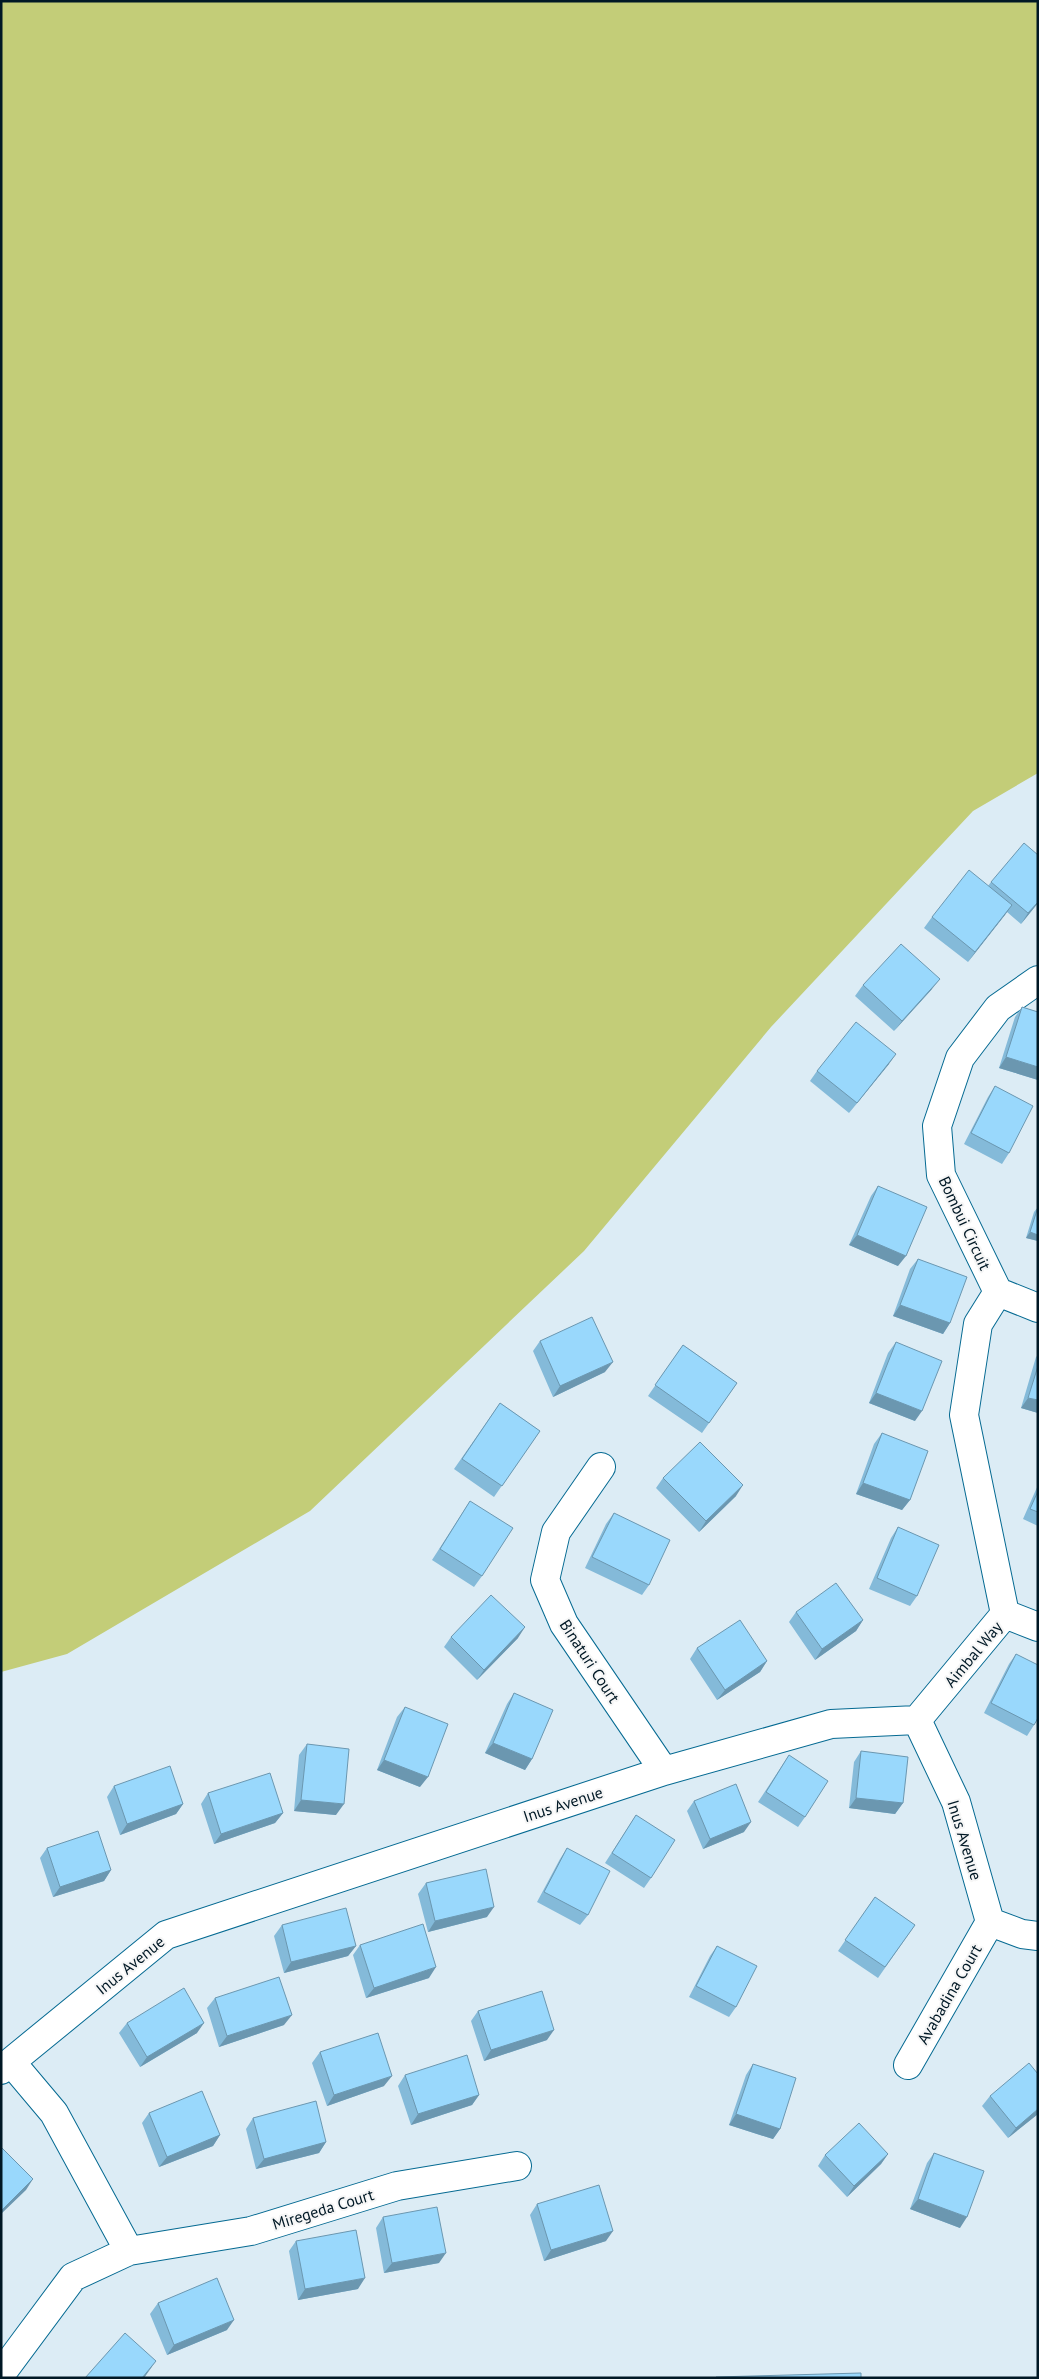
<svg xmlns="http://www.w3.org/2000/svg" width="1039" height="2379" viewBox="0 0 1039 2379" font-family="'PT Sans',sans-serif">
  <rect width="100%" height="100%" fill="#dcecf5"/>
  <path fill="#c3cd78" d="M 1,1 L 1038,1 L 1038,773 L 973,811 L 771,1027 L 584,1251 L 310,1511 L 67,1654 L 1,1672 Z"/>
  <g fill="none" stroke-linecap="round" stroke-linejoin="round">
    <g stroke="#056a92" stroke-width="30">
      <path id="street" d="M 998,1292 L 1038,1308
        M 601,1467 L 556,1532 L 545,1580 L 564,1624 L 664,1771
        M 1005,1614 L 964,1415 L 978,1324 L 998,1292 L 941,1175 L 937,1126 L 960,1058 L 998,1008 L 1038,980
        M 917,1720 L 1005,1614 L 1038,1627
        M 11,2062 L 54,2113 L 129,2251
        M 908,2065 L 990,1922
        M 1,2070 L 166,1935 L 664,1771 L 831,1724 L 917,1720 L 956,1802 L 990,1922 L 1022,1934 L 1038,1936
        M 1,2374 L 73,2277 L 129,2251 L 251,2231 L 397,2186 L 517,2166"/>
    </g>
    <use href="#street" stroke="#fff" stroke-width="28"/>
  </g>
  <path fill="#84bad9" d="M 991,882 L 1038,903 L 1021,924 L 1007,912 L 968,962 L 924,928 L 932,917 L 988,886 Z
    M 863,985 L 932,989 L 894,1031 L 855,996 Z
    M 1022,1007 L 1038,1012 L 1038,1080 L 999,1068 L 1015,1017 Z
    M 889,1064 L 849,1113 L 810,1081 L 817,1071 Z
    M 995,1086 L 1009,1153 L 1002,1164 L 964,1144 L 988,1097 Z
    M 878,1186 L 898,1266 L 849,1245 L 871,1196 Z
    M 1038,1207 L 1038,1241 L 1026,1238 L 1034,1212 Z
    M 918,1259 L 950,1323 L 943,1334 L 893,1316 L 910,1269 Z
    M 540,1341 L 605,1372 L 553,1397 L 533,1351 Z
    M 896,1342 L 915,1421 L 869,1403 L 888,1353 Z
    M 683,1345 L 737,1383 L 702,1433 L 648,1396 Z
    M 1038,1355 L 1038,1413 L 1021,1408 L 1036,1357 Z
    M 500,1403 L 540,1431 L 494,1497 L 454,1469 Z
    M 882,1433 L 910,1500 L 902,1510 L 856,1494 L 874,1444 Z
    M 663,1478 L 736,1496 L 699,1532 L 656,1488 Z
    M 1038,1485 L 1038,1526 L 1023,1519 Z
    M 470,1501 L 482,1576 L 474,1587 L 432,1560 Z
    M 614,1513 L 649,1585 L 642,1595 L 585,1568 L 606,1524 Z
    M 898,1527 L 917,1596 L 910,1606 L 869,1589 L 891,1538 Z
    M 796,1612 L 863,1620 L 856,1631 L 815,1660 L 789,1622 Z
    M 451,1637 L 518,1638 L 477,1680 L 444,1647 Z
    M 697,1648 L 767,1661 L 760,1672 L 717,1700 L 690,1659 Z
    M 1016,1654 L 1034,1725 L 1027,1736 L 984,1713 L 1009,1664 Z
    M 514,1693 L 532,1759 L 525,1770 L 485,1753 L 507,1704 Z
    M 405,1707 L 420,1787 L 377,1770 L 397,1717 Z
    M 307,1744 L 336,1815 L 294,1811 L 299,1755 Z
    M 861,1751 L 903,1803 L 895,1814 L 849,1808 L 854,1762 Z
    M 789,1755 L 805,1817 L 798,1827 L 758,1802 Z
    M 114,1786 L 183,1804 L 176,1814 L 120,1835 L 107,1797 Z
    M 208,1793 L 283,1813 L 275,1823 L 214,1844 L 201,1804 Z
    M 694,1801 L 744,1832 L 703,1849 L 687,1811 Z
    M 636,1815 L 651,1878 L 644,1888 L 605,1863 Z
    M 47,1848 L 111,1870 L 104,1881 L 53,1897 L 40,1858 Z
    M 567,1848 L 588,1915 L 580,1925 L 537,1902 L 560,1859 Z
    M 426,1883 L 487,1917 L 428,1932 L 418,1894 Z
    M 875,1897 L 915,1925 L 878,1978 L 838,1951 Z
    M 282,1925 L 356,1946 L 348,1956 L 284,1973 L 274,1936 Z
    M 360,1945 L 429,1978 L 366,1998 L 353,1955 Z
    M 717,1946 L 736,2007 L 729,2017 L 689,1997 L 710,1956 Z
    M 215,1998 L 284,2025 L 219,2047 L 207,2008 Z
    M 478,2011 L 547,2040 L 484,2061 L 471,2021 Z
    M 127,2023 L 197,2033 L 140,2067 L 119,2033 Z
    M 320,2052 L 384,2086 L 327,2106 L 312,2063 Z
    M 753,2064 L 780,2129 L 773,2139 L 729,2125 L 746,2075 Z
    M 405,2075 L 479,2095 L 472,2105 L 411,2125 L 398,2086 Z
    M 990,2096 L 1038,2114 L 1008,2138 L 982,2106 Z
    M 149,2113 L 220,2135 L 213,2146 L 159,2167 L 142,2123 Z
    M 253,2118 L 326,2142 L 319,2153 L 256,2169 L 246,2129 Z
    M 934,2153 L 960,2228 L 910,2209 L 927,2163 Z
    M 888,2154 L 881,2164 L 847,2197 L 818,2166 L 825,2155 Z
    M 537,2204 L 606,2241 L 544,2261 L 530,2215 Z
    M 383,2217 L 439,2263 L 384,2273 L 376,2228 Z
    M 296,2241 L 358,2289 L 298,2300 L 289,2251 Z
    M 158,2303 L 227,2330 L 167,2355 L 150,2314 Z"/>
  <path fill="#6b97b0" d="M 1038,902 L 1038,903 L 1021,924 L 1028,913 Z
    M 1012,905 L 1005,915 L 968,962 L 975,952 Z
    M 940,979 L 932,989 L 894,1031 L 902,1021 Z
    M 896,1054 L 889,1064 L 849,1113 L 857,1103 Z
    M 1006,1057 L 1038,1067 L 1038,1080 L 999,1068 Z
    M 1030,1232 L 1038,1235 L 1038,1241 L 1026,1238 Z
    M 857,1235 L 906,1256 L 898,1266 L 849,1245 Z
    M 900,1305 L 950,1323 L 943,1334 L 893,1316 Z
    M 613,1362 L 605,1372 L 553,1397 L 560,1386 Z
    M 876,1393 L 922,1411 L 915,1421 L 869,1403 Z
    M 1028,1398 L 1038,1400 L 1038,1413 L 1021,1408 Z
    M 863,1483 L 910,1500 L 902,1510 L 856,1494 Z
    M 743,1485 L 736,1496 L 699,1532 L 706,1521 Z
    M 863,1620 L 856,1631 L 815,1660 L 822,1649 Z
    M 525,1627 L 518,1638 L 477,1680 L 484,1670 Z
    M 767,1661 L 760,1672 L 717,1700 L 725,1690 Z
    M 493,1743 L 532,1759 L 525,1770 L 485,1753 Z
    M 384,1760 L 428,1777 L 420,1787 L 377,1770 Z
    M 856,1798 L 903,1803 L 895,1814 L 849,1808 Z
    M 301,1800 L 344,1804 L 336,1815 L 294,1811 Z
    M 183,1804 L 176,1814 L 120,1835 L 127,1824 Z
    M 283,1813 L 275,1823 L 214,1844 L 221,1834 Z
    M 751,1822 L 744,1832 L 703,1849 L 710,1839 Z
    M 111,1870 L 104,1881 L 53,1897 L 60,1887 Z
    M 494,1907 L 487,1917 L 428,1932 L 435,1921 Z
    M 356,1946 L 348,1956 L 284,1973 L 291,1962 Z
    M 436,1967 L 429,1978 L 366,1998 L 374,1988 Z
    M 292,2015 L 284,2025 L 219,2047 L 227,2036 Z
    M 204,2023 L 197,2033 L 140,2067 L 147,2057 Z
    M 554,2030 L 547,2040 L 484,2061 L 491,2050 Z
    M 392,2076 L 384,2086 L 327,2106 L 334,2095 Z
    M 479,2095 L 472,2105 L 411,2125 L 418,2114 Z
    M 1038,2109 L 1038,2114 L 1008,2138 L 1016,2128 Z
    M 736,2114 L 780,2129 L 773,2139 L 729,2125 Z
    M 220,2135 L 213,2146 L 159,2167 L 167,2157 Z
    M 326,2142 L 319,2153 L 256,2169 L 264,2159 Z
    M 888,2154 L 881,2164 L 847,2197 L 854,2186 Z
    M 33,2179 L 26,2190 L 1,2214 L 1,2211 Z
    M 918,2199 L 967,2217 L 960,2228 L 910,2209 Z
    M 613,2231 L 606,2241 L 544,2261 L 551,2250 Z
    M 446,2253 L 439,2263 L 384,2273 L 392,2263 Z
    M 365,2278 L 358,2289 L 298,2300 L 305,2289 Z
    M 234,2320 L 227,2330 L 167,2355 L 174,2345 Z
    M 156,2361 L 144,2378 L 142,2378 Z"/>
  <path fill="#99d8fc" stroke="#6b97b0" d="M 1024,843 L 1038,855 L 1038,902 L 1028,913 L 991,882 Z
    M 969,870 L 1012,905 L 975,952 L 932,917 Z
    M 901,944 L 940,979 L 902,1021 L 863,985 Z
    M 1022,1007 L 1038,1012 L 1038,1067 L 1006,1057 Z
    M 856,1022 L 896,1054 L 857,1103 L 817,1071 Z
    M 995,1086 L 1033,1106 L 1009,1153 L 971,1133 Z
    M 878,1186 L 927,1207 L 906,1256 L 857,1235 Z
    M 1038,1207 L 1038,1235 L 1030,1232 Z
    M 918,1259 L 967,1277 L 950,1323 L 900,1305 Z
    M 592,1317 L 613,1362 L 560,1386 L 540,1341 Z
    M 896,1342 L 942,1361 L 922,1411 L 876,1393 Z
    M 683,1345 L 737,1383 L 709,1423 L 655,1385 Z
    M 1038,1366 L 1038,1400 L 1028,1398 Z
    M 500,1403 L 540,1431 L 502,1486 L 462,1459 Z
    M 882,1433 L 928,1451 L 910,1500 L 863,1483 Z
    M 700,1442 L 743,1485 L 706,1521 L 663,1478 Z
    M 1038,1491 L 1038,1512 L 1030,1509 Z
    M 470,1501 L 513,1528 L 482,1576 L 440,1549 Z
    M 614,1513 L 670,1540 L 649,1585 L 592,1557 Z
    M 898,1527 L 939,1545 L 917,1596 L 877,1578 Z
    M 836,1583 L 863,1620 L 822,1649 L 796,1612 Z
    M 491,1595 L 525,1627 L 484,1670 L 451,1637 Z
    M 740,1620 L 767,1661 L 725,1690 L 697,1648 Z
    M 1016,1654 L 1038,1665 L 1038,1718 L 1034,1725 L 991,1703 Z
    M 514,1693 L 553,1710 L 532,1759 L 493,1743 Z
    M 405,1707 L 448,1724 L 428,1777 L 384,1760 Z
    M 307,1744 L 349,1749 L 344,1804 L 301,1800 Z
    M 861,1751 L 908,1757 L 903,1803 L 856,1798 Z
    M 789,1755 L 828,1781 L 805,1817 L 766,1792 Z
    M 170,1766 L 183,1804 L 127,1824 L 114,1786 Z
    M 270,1773 L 283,1813 L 221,1834 L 208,1793 Z
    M 736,1784 L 751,1822 L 710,1839 L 694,1801 Z
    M 636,1815 L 675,1840 L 651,1878 L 612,1853 Z
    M 98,1831 L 111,1870 L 60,1887 L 47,1848 Z
    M 567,1848 L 610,1871 L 588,1915 L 544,1892 Z
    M 486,1869 L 494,1907 L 435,1921 L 426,1883 Z
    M 875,1897 L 915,1925 L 885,1967 L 845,1940 Z
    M 346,1908 L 356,1946 L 291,1962 L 282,1925 Z
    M 423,1924 L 436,1967 L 374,1988 L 360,1945 Z
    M 717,1946 L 757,1966 L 736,2007 L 696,1986 Z
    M 279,1977 L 292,2015 L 227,2036 L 215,1998 Z
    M 184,1988 L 204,2023 L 147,2057 L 127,2023 Z
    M 542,1991 L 554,2030 L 491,2050 L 478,2011 Z
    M 378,2033 L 392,2076 L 334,2095 L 320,2052 Z
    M 467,2055 L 479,2095 L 418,2114 L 405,2075 Z
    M 1029,2063 L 1038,2074 L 1038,2109 L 1016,2128 L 990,2096 Z
    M 753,2064 L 796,2078 L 780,2129 L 736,2114 Z
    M 202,2091 L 220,2135 L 167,2157 L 149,2113 Z
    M 316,2101 L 326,2142 L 264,2159 L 253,2118 Z
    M 859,2123 L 888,2154 L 854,2186 L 825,2155 Z
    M 1,2147 L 33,2179 L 1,2211 Z
    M 934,2153 L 984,2171 L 967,2217 L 918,2199 Z
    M 599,2185 L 613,2231 L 551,2250 L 537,2204 Z
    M 437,2207 L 446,2253 L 392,2263 L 383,2217 Z
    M 356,2230 L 365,2278 L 305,2289 L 296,2241 Z
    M 217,2278 L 234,2320 L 174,2345 L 158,2303 Z
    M 125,2333 L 156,2361 L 142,2378 L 85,2378 Z
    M 861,2373 L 861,2378 L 716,2378 L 716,2377 Z"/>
  <g text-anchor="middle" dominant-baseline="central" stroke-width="4" stroke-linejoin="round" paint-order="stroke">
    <g font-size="16" fill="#001825" stroke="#f6f6f6">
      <text transform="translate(965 1223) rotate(65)">Bombui Circuit</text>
      <text transform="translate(973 1654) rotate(-50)">Aimbal Way</text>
      <text transform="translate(590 1661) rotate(57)">Binaturi Court</text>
      <text transform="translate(563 1804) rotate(-18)">Inus Avenue</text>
      <text transform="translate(965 1840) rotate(73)">Inus Avenue</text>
      <text transform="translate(130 1965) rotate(-39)">Inus Avenue</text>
      <text transform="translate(949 1994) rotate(-60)">Avabadina Court</text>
      <text transform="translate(323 2209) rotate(-17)">Miregeda Court</text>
    </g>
  </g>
  <rect width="1039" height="2379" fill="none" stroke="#001825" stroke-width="5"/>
</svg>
